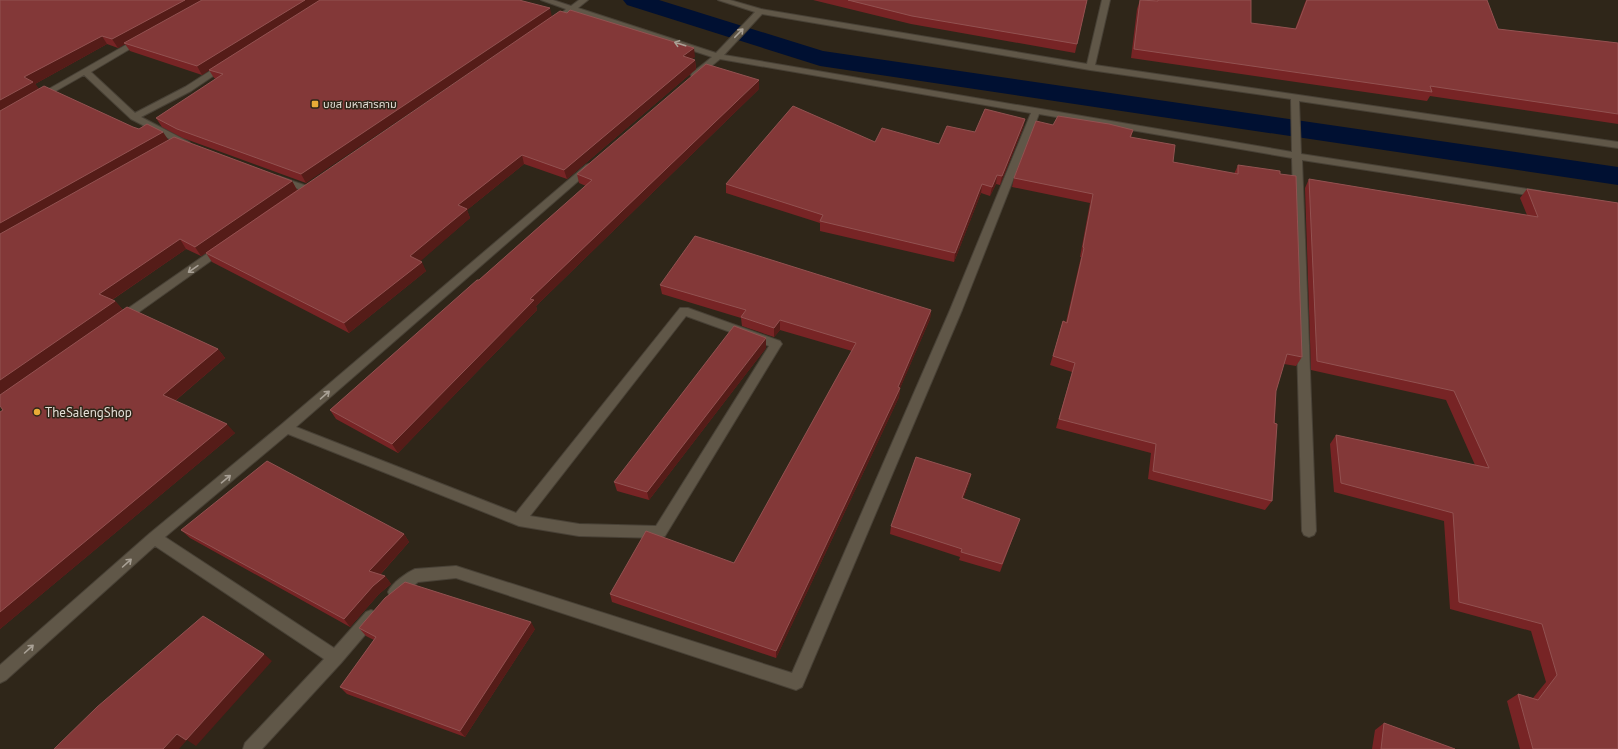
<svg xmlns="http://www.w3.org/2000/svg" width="1618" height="749" viewBox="0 0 1618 749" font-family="'PT Sans','Noto Sans Thai',sans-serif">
  <rect width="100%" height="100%" fill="#2f2619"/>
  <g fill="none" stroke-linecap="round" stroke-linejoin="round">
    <path fill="#001032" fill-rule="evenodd" d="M 623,0 L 659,0 L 823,51 L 1618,167 L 1618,185 L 820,66 L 627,5 Z"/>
    <g stroke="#484136" stroke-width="2">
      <path id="minor" d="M 541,0 L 553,0 L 571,6 L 579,0 L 588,0 L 578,8 L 716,53 L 755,12 L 718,0 L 730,0 L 761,9 L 1087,64 L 1102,0 L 1110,0 L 1095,65 L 1618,142 L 1618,148 L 1299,101 L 1301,154 L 1540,191 L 1545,194 L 1540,197 L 1302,160 L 1316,531 L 1314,535 L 1309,537 L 1304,535 L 1302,531 L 1292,158 L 1039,114 L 962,310 L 802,687 L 796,690 L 456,578 L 418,582 L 400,597 L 395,599 L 390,597 L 388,592 C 392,583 406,573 415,569 L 456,566 L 792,673 L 950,310 L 1031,113 L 720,59 L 698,77 L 692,77 L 691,75 L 692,73 L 712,57 L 573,11 L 570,14 L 564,14 L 563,12 L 566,9 ZM 762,14 L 1090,70 L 1291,99 L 1292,152 L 724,55 Z
        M 138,38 L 141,38 L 145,40 L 91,72 L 135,113 L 185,87 L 221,64 L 227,64 L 228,66 L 191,91 L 141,117 L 189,142 L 191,144 L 189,146 L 183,146 L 131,119 L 84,75 L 40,100 L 37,101 L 33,98 Z
        M 589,164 L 592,165 L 594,167 L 592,169 L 296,427 L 516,513 L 680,308 L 688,308 L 780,341 L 782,344 L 780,347 L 665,536 L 660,538 L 579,536 L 519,526 L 288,434 L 165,537 L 334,648 L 366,612 L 371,610 L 376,612 L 378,617 L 376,622 L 341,663 L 262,749 L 243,749 L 245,743 L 324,659 L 155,546 L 6,680 L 0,683 L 0,665 L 149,534 L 282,424 L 586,165 ZM 686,316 L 769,346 L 656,526 L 579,524 L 530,516 Z
        M 278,176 L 310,187 L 312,189 L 307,192 L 275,181 L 273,179 L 275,177 Z
        M 222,245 L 227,248 L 226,250 L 125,322 L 117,322 L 115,319 L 117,316 L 218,246 Z"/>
    </g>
    <use href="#minor" fill="#605748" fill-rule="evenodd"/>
  </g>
  <path fill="#772425" d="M 0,0 L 519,0 L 306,183 L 183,138 L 162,127 L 156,118 L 216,79 L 214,78 L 209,70 L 202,75 L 130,51 L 125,44 L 118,48 L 107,44 L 35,84 L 39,89 L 133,127 L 168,140 L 292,181 L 297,190 L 695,57 L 692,59 L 695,60 L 696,69 L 567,179 L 524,164 L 467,210 L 470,218 L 420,261 L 426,271 L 349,333 L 212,262 L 206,253 L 201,256 L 186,249 L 112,300 L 115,301 L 123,310 L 218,349 L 225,358 L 175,401 L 235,433 L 0,629 L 0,412 L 3,410 Z
    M 813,0 L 1087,0 L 1075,53 L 911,24 Z
    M 1140,0 L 1251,0 L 1251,23 L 1295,29 L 1306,0 L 1487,0 L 1498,29 L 1618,43 L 1618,124 L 1430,96 L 1427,101 L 1131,58 L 1137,9 Z
    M 759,89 L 536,306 L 537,310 L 398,453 L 336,419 L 330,410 L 479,280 L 586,186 L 579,183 L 577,174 Z
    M 1025,119 L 1023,128 L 1000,185 L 996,184 L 990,196 L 981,193 L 954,262 L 820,231 L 820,223 L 726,193 L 726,184 L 939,144 L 975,132 Z
    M 1053,125 L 1133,130 L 1131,138 L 1173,162 L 1234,174 L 1238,165 L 1302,357 L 1296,366 L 1284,364 L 1276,391 L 1272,501 L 1265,510 L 1148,479 L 1151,453 L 1056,428 L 1072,372 L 1050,365 L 1063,321 L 1066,322 L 1081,257 L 1080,257 L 1090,203 L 1012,187 L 1014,178 Z
    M 1309,179 L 1527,215 L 1520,198 L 1527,189 L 1618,203 L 1618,749 L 1520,749 L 1507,701 L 1518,694 L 1533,698 L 1546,682 L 1531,631 L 1450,609 L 1444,521 L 1334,492 L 1330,444 L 1336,435 L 1475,465 L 1446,400 L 1311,370 L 1305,188 Z
    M 660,285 L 931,310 L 930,319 L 900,388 L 899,397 L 776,658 L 612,602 L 610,594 L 734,563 L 852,351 L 780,330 L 774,337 L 742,326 L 741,318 L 662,294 Z
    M 766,348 L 649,500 L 617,491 L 614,482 Z
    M 971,474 L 969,483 L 963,499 L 1017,527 L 1000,572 L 959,560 L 960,557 L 890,534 L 891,526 Z
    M 181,530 L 404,534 L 409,542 L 380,575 L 385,576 L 391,584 L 379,594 L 350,627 L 190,538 Z
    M 359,628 L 535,629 L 465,737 L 347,694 L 340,687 L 374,640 L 366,636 Z
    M 1384,723 L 1455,749 L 1372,749 L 1375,730 Z"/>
  <path fill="#551c18" d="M 185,0 L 205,0 L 124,43 L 125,44 L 118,48 L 112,39 Z
    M 305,0 L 322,0 L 202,75 L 197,66 Z
    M 550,8 L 552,17 L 306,183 L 301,174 Z
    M 102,36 L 107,44 L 35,84 L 40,90 L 0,112 L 0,100 L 24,77 Z
    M 694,48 L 695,57 L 684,65 L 683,56 Z
    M 695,60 L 696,69 L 567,179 L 564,170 Z
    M 759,80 L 759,89 L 536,306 L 537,310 L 398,453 L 392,444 L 530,299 Z
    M 1025,119 L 1023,128 L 1000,185 L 1002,176 Z
    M 163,132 L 169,141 L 0,236 L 0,223 Z
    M 522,155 L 524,164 L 467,210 L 470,218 L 415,266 L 410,256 L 458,205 Z
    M 997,175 L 996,184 L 990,196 L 992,187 Z
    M 292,181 L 297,190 L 201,256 L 195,247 Z
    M 982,184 L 981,193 L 954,262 L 955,253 Z
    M 180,239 L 186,249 L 107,303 L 99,294 Z
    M 422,262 L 426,271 L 349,333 L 344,323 Z
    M 115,301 L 123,310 L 0,395 L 0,380 Z
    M 931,310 L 930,319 L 898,393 L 900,388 L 899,397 L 776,658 L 776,651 Z
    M 780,320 L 780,330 L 774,337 L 774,328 Z
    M 766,338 L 766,348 L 649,500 L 647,492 Z
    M 218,349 L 225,358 L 171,404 L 163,395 Z
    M 227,424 L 235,433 L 0,629 L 0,612 Z
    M 971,474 L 969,483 L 960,507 L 962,498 Z
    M 404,534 L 409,542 L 376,579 L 369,571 Z
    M 385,576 L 391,584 L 379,594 L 350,627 L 344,619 L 373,586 Z
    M 531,622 L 535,629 L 465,737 L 460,731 Z
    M 264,654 L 272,661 L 196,746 L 187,740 L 179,749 L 163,749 L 177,734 Z"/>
  <path fill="#833838" stroke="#925251" d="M 0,0 L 185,0 L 112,39 L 102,36 L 24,77 L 33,82 L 0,100 Z
    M 202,0 L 305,0 L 197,66 L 124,43 Z
    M 320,0 L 519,0 L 550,8 L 301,174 L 177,129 L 156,118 L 223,74 L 209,70 Z
    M 848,0 L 1087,0 L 1077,44 L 912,16 Z
    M 1140,0 L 1158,1 L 1158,0 L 1251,0 L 1251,23 L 1296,29 L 1307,0 L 1487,0 L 1498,29 L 1618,43 L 1618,114 L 1430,86 L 1432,92 L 1134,49 Z
    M 570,10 L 694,48 L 683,56 L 695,60 L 564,170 L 522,155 L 458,205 L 467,209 L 410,256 L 422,262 L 344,323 L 206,253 L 560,11 L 567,13 Z
    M 706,64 L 759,80 L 530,299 L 534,300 L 392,444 L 330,410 L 477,280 L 479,280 L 592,180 L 577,174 Z
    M 44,86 L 133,127 L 139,129 L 147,124 L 163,132 L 0,223 L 0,111 Z
    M 793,106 L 875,142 L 882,128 L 939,144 L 947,126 L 975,132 L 985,109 L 1025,119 L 1002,176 L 997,175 L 992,187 L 982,184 L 955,253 L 820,221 L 823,215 L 726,184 Z
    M 1058,116 L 1109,124 L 1133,130 L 1130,137 L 1175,145 L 1173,162 L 1238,174 L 1238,165 L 1280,171 L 1280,174 L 1296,176 L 1302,357 L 1287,354 L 1276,391 L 1274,423 L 1277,424 L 1272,501 L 1153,471 L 1156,444 L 1059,419 L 1075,363 L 1053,356 L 1063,321 L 1067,323 L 1084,248 L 1083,247 L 1093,194 L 1014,178 L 1036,121 L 1053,125 Z
    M 174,137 L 292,181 L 195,247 L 180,239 L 99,294 L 115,301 L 0,380 L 0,234 Z
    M 1309,179 L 1538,217 L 1527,189 L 1618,203 L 1618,749 L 1533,749 L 1518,694 L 1538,700 L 1557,675 L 1542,624 L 1459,602 L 1453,513 L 1341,483 L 1336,435 L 1489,468 L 1454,391 L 1317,361 Z
    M 695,236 L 931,310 L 898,387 L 900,388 L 776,651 L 610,594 L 646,531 L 734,563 L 856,343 L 780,320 L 774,328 L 741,317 L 746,310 L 660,285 Z
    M 127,307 L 218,349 L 163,395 L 227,424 L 0,612 L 0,412 L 3,410 L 0,406 L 0,395 Z
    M 734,326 L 766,338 L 647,492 L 614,482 Z
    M 916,457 L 971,474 L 962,498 L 1020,519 L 1002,564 L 961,552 L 962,549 L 891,526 Z
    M 267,461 L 404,534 L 369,571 L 385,576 L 373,586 L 344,619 L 181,530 Z
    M 405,582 L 531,622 L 460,731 L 340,687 L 376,637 L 359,628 L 385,598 Z
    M 203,616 L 264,654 L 186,740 L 177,734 L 163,749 L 54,749 L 97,707 Z
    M 1384,723 L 1455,749 L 1381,749 Z"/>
  <defs><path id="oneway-shaft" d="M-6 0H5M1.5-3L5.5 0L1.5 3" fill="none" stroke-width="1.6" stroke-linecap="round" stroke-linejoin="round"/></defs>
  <g stroke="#a9a196">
    <use href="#oneway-shaft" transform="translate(739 33) rotate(-46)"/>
    <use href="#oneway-shaft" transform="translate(680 44) rotate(-162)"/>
    <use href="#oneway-shaft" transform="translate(193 269) rotate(145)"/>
    <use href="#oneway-shaft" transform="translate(325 395) rotate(-41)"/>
    <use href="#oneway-shaft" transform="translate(226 479) rotate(-40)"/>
    <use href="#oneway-shaft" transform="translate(127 563) rotate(-42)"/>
    <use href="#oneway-shaft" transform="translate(29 649) rotate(-42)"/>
  </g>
  <g fill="#e8ac37" stroke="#2f2619" stroke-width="1.5">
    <rect x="311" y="100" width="8" height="8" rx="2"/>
    <circle cx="37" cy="412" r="4"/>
  </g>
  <g text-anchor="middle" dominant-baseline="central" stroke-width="3" stroke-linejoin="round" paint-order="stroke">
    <g font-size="11" fill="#e4ded6" stroke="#2f2619" text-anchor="start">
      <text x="323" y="104">บขส มหาสารคาม</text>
    </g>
    <g font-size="13" fill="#e4ded6" stroke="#2f2619" text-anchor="start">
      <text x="45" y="412">TheSalengShop</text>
    </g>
  </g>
</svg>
